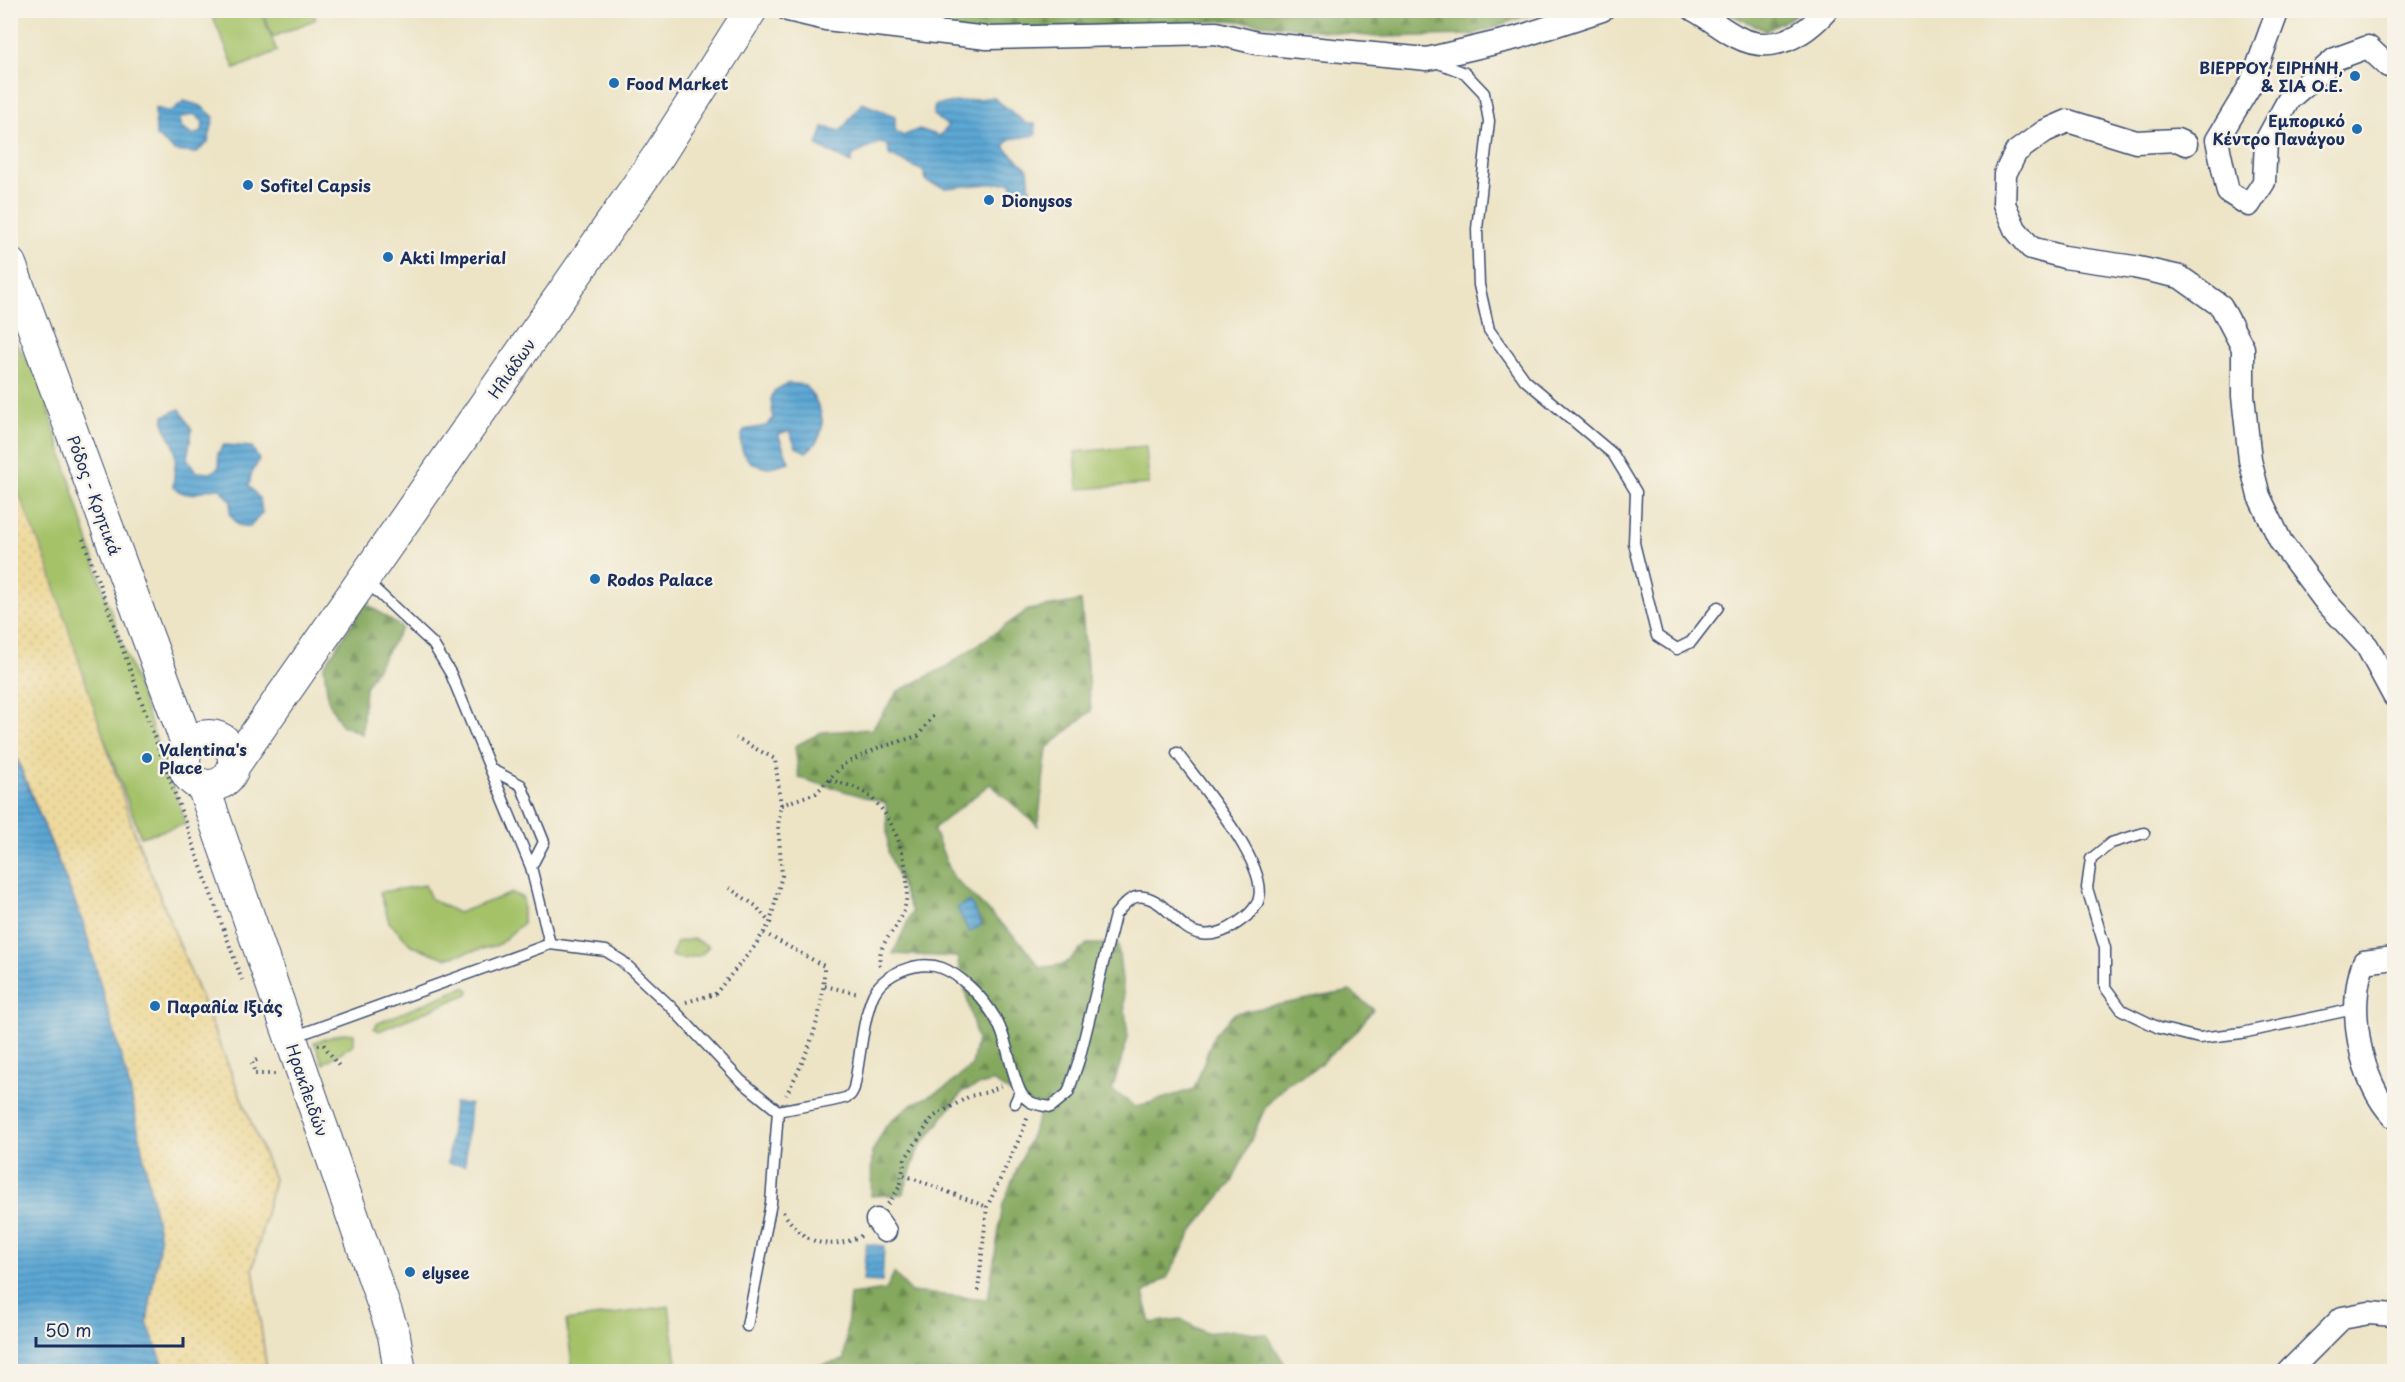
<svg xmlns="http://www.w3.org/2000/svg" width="2405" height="1382" viewBox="0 0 2405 1382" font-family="'Playpen Sans',sans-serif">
  <defs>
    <pattern id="forest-firs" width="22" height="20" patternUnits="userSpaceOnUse" patternTransform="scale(1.5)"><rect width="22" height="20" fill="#84a85d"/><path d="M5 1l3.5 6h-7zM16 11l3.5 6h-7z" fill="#6b8950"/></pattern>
    <pattern id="sand-dots" width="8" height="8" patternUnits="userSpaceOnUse" patternTransform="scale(1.5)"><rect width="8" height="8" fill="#eeda9e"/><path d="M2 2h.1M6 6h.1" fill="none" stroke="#ccbb8a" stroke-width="1.8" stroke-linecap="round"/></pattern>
    <pattern id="water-rules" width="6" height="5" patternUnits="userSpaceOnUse" patternTransform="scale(1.5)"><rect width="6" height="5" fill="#5ca7d4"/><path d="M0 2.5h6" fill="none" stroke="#4b88af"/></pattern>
  </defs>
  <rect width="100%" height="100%" fill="#f7f3e8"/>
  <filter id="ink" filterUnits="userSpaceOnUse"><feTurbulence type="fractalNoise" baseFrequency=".0167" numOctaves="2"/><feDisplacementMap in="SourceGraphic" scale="12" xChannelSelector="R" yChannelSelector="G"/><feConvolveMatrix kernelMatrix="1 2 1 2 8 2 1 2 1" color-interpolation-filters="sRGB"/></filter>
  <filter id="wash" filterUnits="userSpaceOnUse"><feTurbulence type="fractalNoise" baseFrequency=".008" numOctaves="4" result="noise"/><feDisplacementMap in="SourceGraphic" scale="24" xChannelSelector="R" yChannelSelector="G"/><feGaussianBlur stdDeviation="1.35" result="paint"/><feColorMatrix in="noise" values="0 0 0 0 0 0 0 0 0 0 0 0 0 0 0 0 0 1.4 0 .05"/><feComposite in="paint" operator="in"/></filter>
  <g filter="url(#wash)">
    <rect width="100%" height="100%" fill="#ede4c6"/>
    <path fill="#a5c269" stroke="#607864" stroke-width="1.5" d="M 210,11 L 261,11 L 277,51 L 235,69 Z
      M 262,11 L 312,11 L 316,19 L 273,37 Z
      M 11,336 L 39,379 L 103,589 L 186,824 L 141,837 L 11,490 Z
      M 1146,446 L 1149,484 L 1078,489 L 1075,452 Z
      M 425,885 L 431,899 L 458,913 L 512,893 L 523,898 L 523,923 L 498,945 L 445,958 L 411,945 L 389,922 L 380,892 Z
      M 693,939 L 709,946 L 701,955 L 683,959 L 671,956 L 677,942 Z
      M 464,987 L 469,990 L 468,994 L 379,1031 L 374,1028 L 378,1023 Z
      M 344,1033 L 354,1034 L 354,1044 L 323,1064 L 314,1042 Z
      M 669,1306 L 678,1371 L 573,1371 L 566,1321 Z"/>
    <path fill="url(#forest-firs)" stroke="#506c5e" stroke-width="1.5" d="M 792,10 L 1541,11 L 1472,35 L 1376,37 L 1229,20 L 995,36 Z
      M 1724,11 L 1799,11 L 1791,18 L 1766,31 Z
      M 1081,601 L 1091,711 L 1047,748 L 1038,826 L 990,784 L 933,829 L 953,877 L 1023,945 L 1040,968 L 1065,964 L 1087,944 L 1118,944 L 1128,1038 L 1112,1090 L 1136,1107 L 1194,1089 L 1214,1035 L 1235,1013 L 1350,991 L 1373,1009 L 1356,1032 L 1313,1070 L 1287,1083 L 1266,1106 L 1232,1182 L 1195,1227 L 1167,1278 L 1143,1293 L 1151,1323 L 1181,1319 L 1205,1333 L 1236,1330 L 1267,1335 L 1289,1371 L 818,1371 L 817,1366 L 844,1360 L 850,1295 L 886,1290 L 894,1273 L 911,1292 L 988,1299 L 1003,1204 L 1040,1113 L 993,1081 L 963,1091 L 918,1150 L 903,1194 L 871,1196 L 872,1152 L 886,1126 L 909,1106 L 947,1087 L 972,1065 L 977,1039 L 957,957 L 893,954 L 912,912 L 888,852 L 886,803 L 799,778 L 795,746 L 822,732 L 872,729 L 898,691 L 944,668 L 1028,610 Z
      M 366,603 L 402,628 L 365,687 L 362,734 L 341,725 L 328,700 L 324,666 Z"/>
    <path fill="url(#sand-dots)" stroke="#84847e" stroke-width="1.5" d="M 10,473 L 46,560 L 135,834 L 274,1179 L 253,1268 L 267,1371 L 166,1371 L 147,1323 L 160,1240 L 130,1089 L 83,922 L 11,743 Z"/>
    <path fill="url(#water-rules)" stroke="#3c6b99" stroke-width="1.5" fill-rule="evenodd" d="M 993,97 L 1027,124 L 1035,124 L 1036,135 L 1009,139 L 1004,147 L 1028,169 L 1030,191 L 1013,193 L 1011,182 L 945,188 L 927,182 L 923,171 L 889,155 L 888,145 L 879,143 L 853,155 L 851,163 L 817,146 L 823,127 L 841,131 L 862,103 L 895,116 L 895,130 L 903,136 L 919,129 L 940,136 L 948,126 L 933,115 L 935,105 Z
      M 184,101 L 201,106 L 214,117 L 208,142 L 196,153 L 175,151 L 156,136 L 155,108 L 170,112 ZM 194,114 L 203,122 L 202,132 L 192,135 L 181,128 L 180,118 Z
      M 788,383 L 805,385 C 823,407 832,433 806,452 L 796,447 L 789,431 L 778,434 L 789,462 C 781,464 772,468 764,467 C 745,465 736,446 744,430 L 766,426 L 773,419 L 771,399 L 774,391 Z
      M 180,409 L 192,430 L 187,458 L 196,472 L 211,473 L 219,467 L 218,453 L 224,445 L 252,447 L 259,460 L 251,475 L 249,486 L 260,499 L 262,513 L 250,527 L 238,525 L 230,514 L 231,501 L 220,488 C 199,487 193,503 173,487 C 174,472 178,457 173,443 C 169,432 162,429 164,416 Z
      M 10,743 L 83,922 L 130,1089 L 160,1240 L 147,1323 L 166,1371 L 11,1371 Z
      M 970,901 L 982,925 L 969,932 L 957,908 Z
      M 454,1103 L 470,1104 L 465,1165 L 448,1163 Z
      M 866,1244 L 884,1246 L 882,1282 L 863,1281 Z"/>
  </g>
  <g filter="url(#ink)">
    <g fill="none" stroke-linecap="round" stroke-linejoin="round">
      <g stroke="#3a4a6e" stroke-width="13">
        <path id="lane" d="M 1433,61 L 1465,73 L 1484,93 L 1489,121 L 1477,229 L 1479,285 L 1489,330 L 1525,380 L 1613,454 L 1636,492 L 1634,543 L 1657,636 L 1677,649 L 1691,642 L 1718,607
          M 365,580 L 433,644 L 451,674 L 531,867 L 550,944
          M 492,770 L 521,785 L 544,842 L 531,867
          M 2144,833 L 2111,843 L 2091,859 L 2087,888 L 2105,948 L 2105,987 L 2122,1010 L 2159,1028 L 2199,1038 L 2242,1033 L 2354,1009
          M 293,1037 L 550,944 L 606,951 L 622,961 L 670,1006 L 740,1080 L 778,1111 C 789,1108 845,1100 849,1096 C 852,1094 853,1090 854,1088 C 860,1060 862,1023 872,998 C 881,974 918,959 942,968 C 960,975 979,994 990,1010 C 1008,1034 1008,1065 1020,1091 C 1026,1104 1039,1105 1051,1107 L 1068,1093 L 1079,1060 L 1115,915 C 1123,906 1131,894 1144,897 C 1167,901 1178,930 1201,934 C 1217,937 1231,928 1243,919 C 1249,915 1258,905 1259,898 C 1268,863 1198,782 1177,753
          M 1015,1103 L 1020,1092
          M 747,1326 L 771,1203 L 778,1111"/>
      </g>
      <g stroke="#3a4a6e" stroke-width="25">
        <path id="street" d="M 788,10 L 826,19 L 987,38 L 1216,33 L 1257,43 L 1427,59 L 1516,38 L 1602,10
          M 1694,10 C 1709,18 1723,30 1737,37 C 1772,55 1804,36 1827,10
          M 2278,10 L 2251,84 L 2217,140 L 2228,192 L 2249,205 L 2264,182 L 2266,141 L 2289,99 L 2335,59 L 2368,47 L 2388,66
          M 2186,144 L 2177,140 L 2136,142 L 2068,121 L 2045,131 L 2016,152 L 2005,174 L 2004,204 L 2015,229 L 2031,248 L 2064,257 L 2134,267 L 2180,277 L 2221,306 L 2243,348 L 2243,396 L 2250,460 L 2259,496 L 2281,542 L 2325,601 L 2367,646 L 2394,696
          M 2394,958 L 2364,962 C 2346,1007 2360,1083 2394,1117
          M 877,1220 L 885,1231
          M 2288,1372 L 2342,1318 L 2369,1313 L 2394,1315"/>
      </g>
      <g stroke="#3a4a6e" stroke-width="34">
        <path id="secondary" d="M 10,264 L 188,746
          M184 761a25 25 0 1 1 50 0a25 25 0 1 1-50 0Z
          M 234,765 L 659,155 L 751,10
          M 203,786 L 394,1335 L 400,1372"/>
      </g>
      <path stroke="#3a4a6e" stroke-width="4" stroke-dasharray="1.5 4.5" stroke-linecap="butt" d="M 83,539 L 242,980
        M 830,780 C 841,783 855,786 865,793 C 896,814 915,874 904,910 C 897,933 876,941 880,968
        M 781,805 L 816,793 L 844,764 L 878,748 L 918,736 L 933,716
        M 729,888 L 756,906 L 769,922
        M 764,933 L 824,966 C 825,1013 808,1054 786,1095
        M 825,986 L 859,994
        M 686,1002 L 715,994 L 754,947 L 770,923 L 782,875 L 778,825 L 781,805 L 775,759 L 736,738
        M 318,1045 L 323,1044 L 341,1069
        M 257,1060 L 252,1062 L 255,1074 L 276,1074 L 275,1072
        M 904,1175 L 987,1207
        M 888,1204 L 900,1186 L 905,1159 L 933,1117 L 970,1096 L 988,1092 L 1003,1085
        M 783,1212 C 804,1244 828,1252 863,1235
        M 978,1291 L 987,1207 L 1022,1133 L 1028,1116"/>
      <use href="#lane" stroke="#fff" stroke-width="10"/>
      <use href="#street" stroke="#fff" stroke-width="22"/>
      <use href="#secondary" stroke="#fff" stroke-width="32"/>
    </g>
  </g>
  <g fill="#1f6fb2" stroke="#f7f3e8" stroke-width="2">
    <circle cx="2355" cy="76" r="6"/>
    <circle cx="614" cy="83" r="6"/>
    <circle cx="2357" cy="129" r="6"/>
    <circle cx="248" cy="185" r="6"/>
    <circle cx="989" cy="200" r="6"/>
    <circle cx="388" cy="257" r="6"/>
    <circle cx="595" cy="579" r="6"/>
    <circle cx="147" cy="758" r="6"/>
    <circle cx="155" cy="1006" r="6"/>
    <circle cx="410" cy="1272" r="6"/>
  </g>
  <g text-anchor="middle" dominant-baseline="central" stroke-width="5" stroke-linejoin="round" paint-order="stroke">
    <g font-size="16" font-weight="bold" fill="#1b2f5e" stroke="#f7f3e8" text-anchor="start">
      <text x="2343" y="67" text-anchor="end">ΒΙΕΡΡΟΥ, ΕΙΡΗΝΗ,<tspan x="2343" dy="18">&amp; ΣΙΑ Ο.Ε.</tspan></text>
      <text x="626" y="83">Food Market</text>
      <text x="2345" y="120" text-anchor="end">Εμπορικό<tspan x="2345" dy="18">Κέντρο Πανάγου</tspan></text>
      <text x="260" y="185">Sofitel Capsis</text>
      <text x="1001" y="200">Dionysos</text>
      <text x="400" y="257">Akti Imperial</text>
      <text x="607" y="579">Rodos Palace</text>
      <text x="159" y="749">Valentina's<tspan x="159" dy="18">Place</tspan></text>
      <text x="167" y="1006">Παραλία Ιξιάς</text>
      <text x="422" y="1272">elysee</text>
    </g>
    <g font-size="16" fill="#1b2f5e" stroke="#f7f3e8">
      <text transform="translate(511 368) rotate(-55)">Ηλιάδων</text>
      <text transform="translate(95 495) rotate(70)">Ρόδος - Κρητικά</text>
      <text transform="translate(308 1090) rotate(71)">Ηρακλειδών</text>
    </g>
  </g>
  <rect width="2405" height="1382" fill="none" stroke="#f7f3e8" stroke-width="36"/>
  <path d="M36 1337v9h147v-9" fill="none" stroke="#1b2f5e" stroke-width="3"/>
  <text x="45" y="1337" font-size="18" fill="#1b2f5e" stroke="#f7f3e8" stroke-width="4.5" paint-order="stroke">50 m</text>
</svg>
